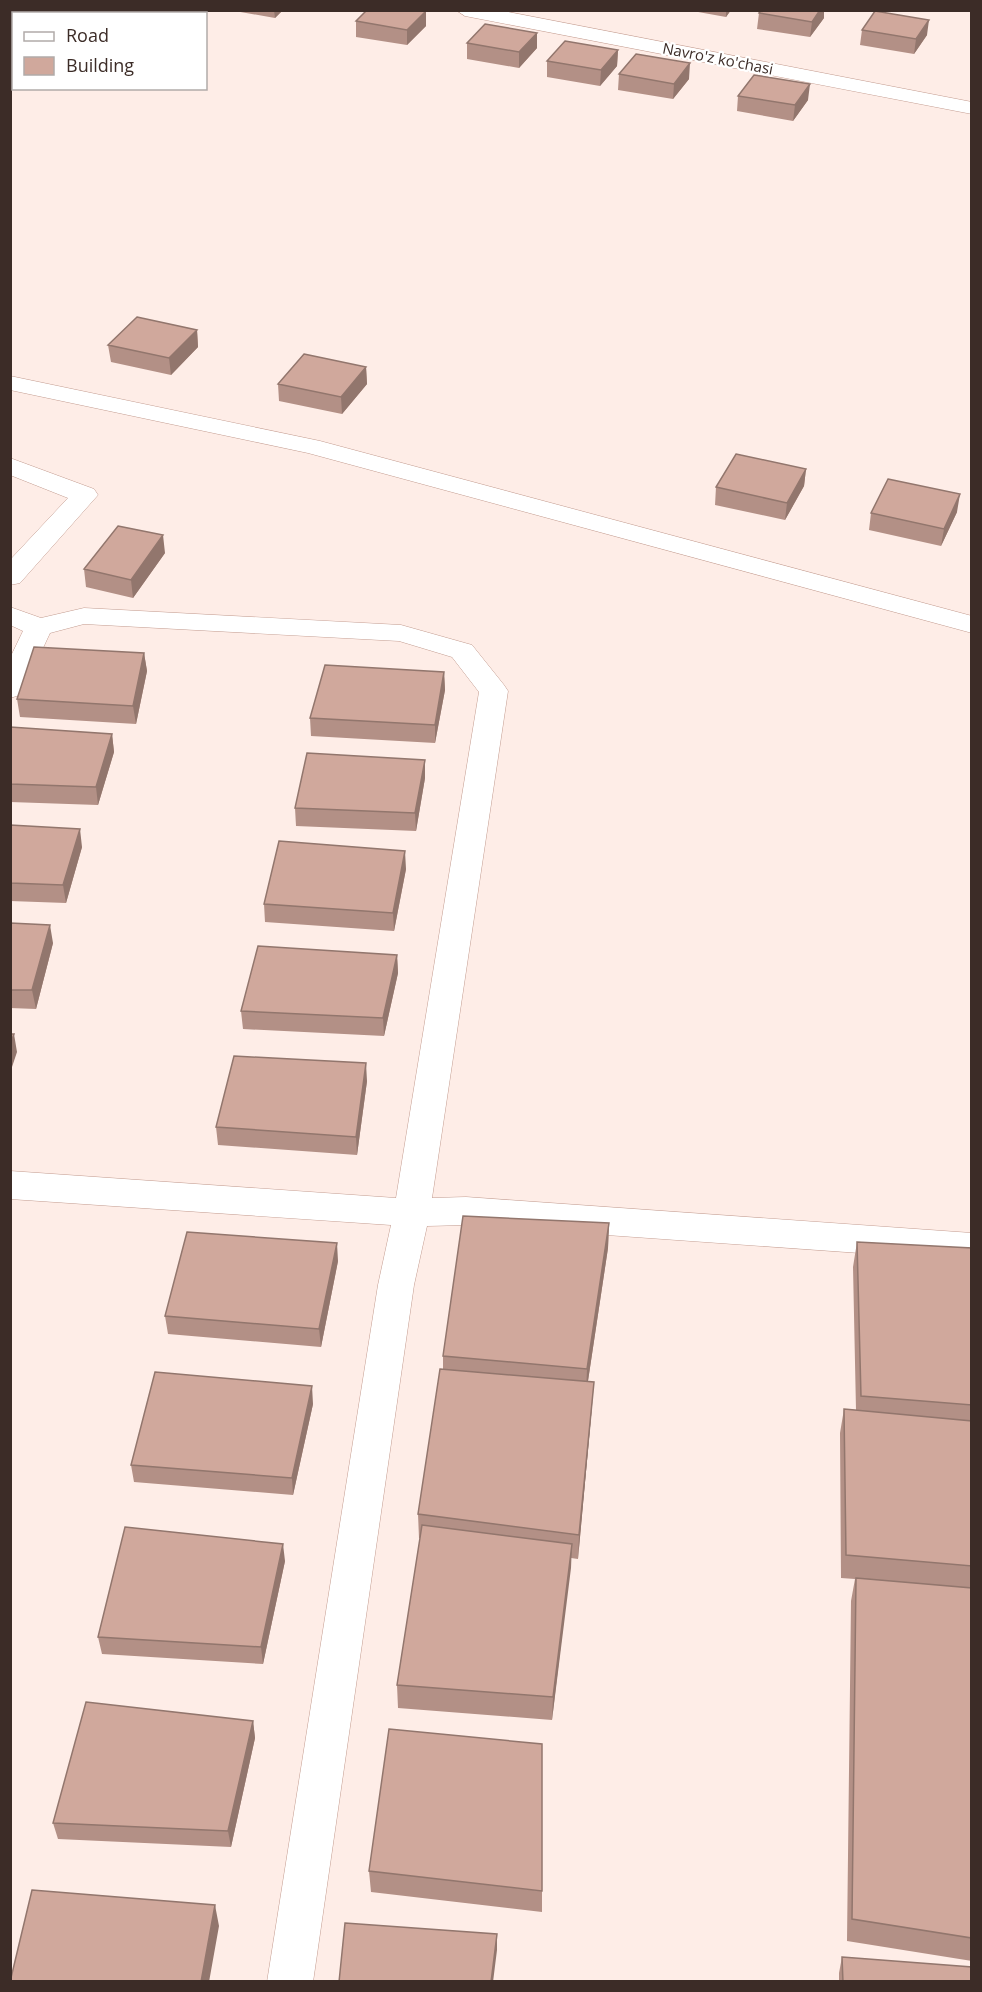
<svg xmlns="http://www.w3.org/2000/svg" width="982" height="1992" viewBox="0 0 982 1992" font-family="'Open Sans',sans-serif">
  <rect width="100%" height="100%" fill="#feede7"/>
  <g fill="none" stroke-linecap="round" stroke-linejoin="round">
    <g stroke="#c39c90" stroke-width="1">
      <path id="minor" d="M 456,10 L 498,10 L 972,102 L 972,114 L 465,16 Z
        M 10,376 L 320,441 L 972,616 L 972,633 L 308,453 L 10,390 Z
        M 10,458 L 94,489 L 98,495 L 20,583 L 10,585 L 10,560 L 68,498 L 10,475 Z
        M 10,607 L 41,618 L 84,608 L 401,625 L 472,645 L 504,685 L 508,691 L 432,1198 L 466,1197 L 972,1233 L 972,1261 L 466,1225 L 427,1226 L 414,1285 L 313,1982 L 267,1982 L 378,1285 L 391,1225 L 10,1199 L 10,1171 L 396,1198 L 479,692 L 452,657 L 399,641 L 84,624 L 50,633 L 24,689 L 20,695 L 10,698 L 10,658 L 23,631 L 10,625 Z"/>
    </g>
    <use href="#minor" fill="#fff" fill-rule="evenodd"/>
  </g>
  <path fill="#b39086" d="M 229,10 L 283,10 L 275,18 Z
    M 687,10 L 731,10 L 726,17 Z
    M 761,10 L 824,10 L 824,18 L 810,37 L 757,29 L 759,13 Z
    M 356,21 L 426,26 L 407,45 L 356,37 Z
    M 862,30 L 927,35 L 914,54 L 860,45 Z
    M 467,43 L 537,48 L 519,68 L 467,59 Z
    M 618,50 L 617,66 L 600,86 L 547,77 L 547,61 Z
    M 619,74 L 689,79 L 673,99 L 618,90 Z
    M 738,96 L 808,100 L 793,121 L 737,111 Z
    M 197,330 L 198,347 L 171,375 L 111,362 L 108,345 Z
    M 366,367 L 367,384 L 342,414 L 279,401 L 278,384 Z
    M 806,469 L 804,486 L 785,520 L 715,505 L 716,487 Z
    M 957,512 L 941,546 L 869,530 L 871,513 Z
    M 165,553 L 133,598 L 86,587 L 84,569 Z
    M 144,653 L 147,671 L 136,724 L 20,717 L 17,699 Z
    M 444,672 L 445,690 L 435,743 L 311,736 L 310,718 Z
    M 10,727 L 112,734 L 114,752 L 98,805 L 10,802 Z
    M 425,760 L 425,778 L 416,831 L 296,826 L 295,808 Z
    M 10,825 L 82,847 L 66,903 L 10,901 Z
    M 406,869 L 394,931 L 265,922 L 264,904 Z
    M 10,923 L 53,943 L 36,1009 L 10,1008 Z
    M 397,955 L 398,973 L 384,1036 L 243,1029 L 241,1011 Z
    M 367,1081 L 357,1155 L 218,1145 L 216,1127 Z
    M 609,1223 L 608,1248 L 588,1381 L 592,1406 L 578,1559 L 571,1558 L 552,1720 L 398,1708 L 397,1685 L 420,1538 L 419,1538 L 418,1514 L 443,1369 L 443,1356 Z
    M 857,1242 L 972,1248 L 972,1961 L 847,1941 L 851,1601 L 855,1579 L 841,1578 L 840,1433 L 844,1409 L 856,1410 L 853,1267 Z
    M 338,1261 L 321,1347 L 168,1334 L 165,1316 Z
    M 313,1404 L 293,1495 L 134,1482 L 131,1465 Z
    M 285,1561 L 263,1664 L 102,1654 L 98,1637 Z
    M 253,1721 L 255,1738 L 231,1847 L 58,1839 L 53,1823 Z
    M 369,1871 L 542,1891 L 542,1912 L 371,1892 Z
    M 842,1957 L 972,1982 L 839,1982 L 839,1973 Z"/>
  <path fill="#92766d" d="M 274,10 L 283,10 L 275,18 Z
    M 726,10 L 731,10 L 726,17 Z
    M 820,10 L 824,10 L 824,18 L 810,37 L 812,22 Z
    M 426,11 L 426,26 L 407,45 L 407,30 Z
    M 929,20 L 927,35 L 914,54 L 916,39 Z
    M 537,33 L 537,48 L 519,68 L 519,52 Z
    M 618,50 L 617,66 L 600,86 L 601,70 Z
    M 690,63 L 689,79 L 673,99 L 674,84 Z
    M 810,84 L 808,100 L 793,121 L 795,105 Z
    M 197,330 L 198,347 L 171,375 L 169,358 Z
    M 366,367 L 367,384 L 342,414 L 341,397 Z
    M 806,469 L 804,486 L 785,520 L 787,503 Z
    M 960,494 L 957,512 L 941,546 L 944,529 Z
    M 163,535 L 165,553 L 133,598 L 131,580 Z
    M 144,653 L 147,671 L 136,724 L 133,706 Z
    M 444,672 L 445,690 L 435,743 L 435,725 Z
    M 112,734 L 114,752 L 98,805 L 96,787 Z
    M 425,760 L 425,778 L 416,831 L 415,813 Z
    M 80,829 L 82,847 L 66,903 L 63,885 Z
    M 405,851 L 406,869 L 394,931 L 393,913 Z
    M 50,925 L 53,943 L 36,1009 L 32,990 Z
    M 397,955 L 398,973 L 384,1036 L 383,1018 Z
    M 14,1034 L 17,1052 L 10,1073 L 10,1044 Z
    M 366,1063 L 367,1081 L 357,1155 L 356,1137 Z
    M 609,1223 L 608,1248 L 586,1394 L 587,1369 Z
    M 337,1243 L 338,1261 L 321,1347 L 319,1329 Z
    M 594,1382 L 592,1406 L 578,1559 L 579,1535 Z
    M 312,1386 L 313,1404 L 293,1495 L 292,1478 Z
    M 283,1544 L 285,1561 L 263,1664 L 261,1647 Z
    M 572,1544 L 571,1568 L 552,1720 L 553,1697 Z
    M 253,1721 L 255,1738 L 231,1847 L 228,1831 Z
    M 215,1905 L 219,1926 L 209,1982 L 201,1982 Z
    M 497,1934 L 497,1950 L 493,1982 L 491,1982 Z"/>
  <path fill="#d0a89c" stroke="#92766d" stroke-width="1.5" d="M 367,10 L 423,10 L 426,11 L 407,30 L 356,21 Z
    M 761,10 L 820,10 L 812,22 L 759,13 Z
    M 875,11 L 929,20 L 916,39 L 862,30 Z
    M 485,24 L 537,33 L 519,52 L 467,43 Z
    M 565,41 L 618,50 L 601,70 L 547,61 Z
    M 636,54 L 690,63 L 674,84 L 619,74 Z
    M 754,75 L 810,84 L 795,105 L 738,96 Z
    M 137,317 L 197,330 L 169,358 L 108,345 Z
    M 304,354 L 366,367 L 341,397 L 278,384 Z
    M 736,454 L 806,469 L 787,503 L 716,487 Z
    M 888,479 L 960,494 L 944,529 L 871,513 Z
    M 118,526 L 163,535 L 131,580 L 84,569 Z
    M 34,647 L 144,653 L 133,706 L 17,699 Z
    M 325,665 L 444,672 L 435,725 L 310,718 Z
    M 10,727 L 112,734 L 96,787 L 10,784 Z
    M 307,753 L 425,760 L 415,813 L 295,808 Z
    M 10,825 L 80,829 L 63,885 L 10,883 Z
    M 279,841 L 405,851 L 393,913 L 264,904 Z
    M 10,923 L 50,925 L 32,990 L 10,990 Z
    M 258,946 L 397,955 L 383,1018 L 241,1011 Z
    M 10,1034 L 14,1034 L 10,1044 Z
    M 234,1056 L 366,1063 L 356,1137 L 216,1127 Z
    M 463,1216 L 609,1223 L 587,1369 L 443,1356 Z
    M 187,1232 L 337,1243 L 319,1329 L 165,1316 Z
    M 857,1242 L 972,1248 L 972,1405 L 861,1396 Z
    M 440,1369 L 594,1382 L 579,1535 L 418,1514 Z
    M 155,1372 L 312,1386 L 292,1478 L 131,1465 Z
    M 844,1409 L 972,1421 L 972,1566 L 846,1555 Z
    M 422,1525 L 572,1544 L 553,1697 L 397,1685 Z
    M 125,1527 L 283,1544 L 261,1647 L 98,1637 Z
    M 856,1578 L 972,1588 L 972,1938 L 852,1919 Z
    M 86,1702 L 253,1721 L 228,1831 L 53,1823 Z
    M 389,1729 L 542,1744 L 542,1891 L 369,1871 Z
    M 32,1890 L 215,1905 L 201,1982 L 10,1982 Z
    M 345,1923 L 497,1934 L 491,1982 L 339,1982 Z
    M 842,1957 L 972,1967 L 972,1982 L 843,1982 Z"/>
  <g text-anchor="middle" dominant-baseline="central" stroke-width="4.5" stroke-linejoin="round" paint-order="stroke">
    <g font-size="15" fill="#3c2c27" stroke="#fff">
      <text transform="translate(718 58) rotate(11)">Navro'z ko'chasi</text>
    </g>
  </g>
  <rect width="982" height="1992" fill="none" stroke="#3c2c27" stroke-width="24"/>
  <rect x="12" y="12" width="195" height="78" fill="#ffffff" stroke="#b1aba9" stroke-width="1.5"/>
  <rect x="24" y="32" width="30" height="9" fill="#ffffff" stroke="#b1aba9" stroke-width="1.5"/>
  <text x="66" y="42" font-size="18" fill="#3c2c27">Road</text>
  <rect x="24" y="57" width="30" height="18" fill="#d0a89c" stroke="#b1aba9" stroke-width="1.5"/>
  <text x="66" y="72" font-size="18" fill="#3c2c27">Building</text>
</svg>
